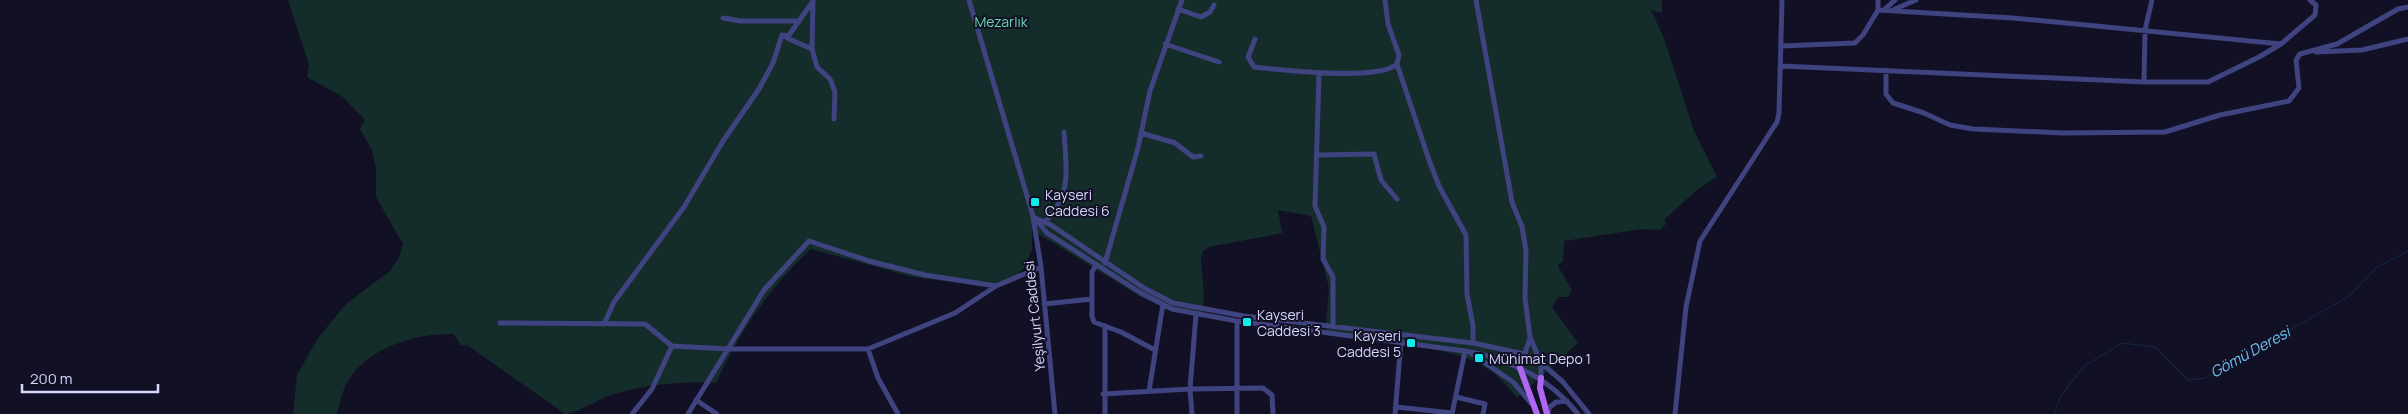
<svg xmlns="http://www.w3.org/2000/svg" width="2408" height="414" viewBox="0 0 2408 414" font-family="Manrope,sans-serif">
  <rect width="100%" height="100%" fill="#121024"/>
  <path fill="#142d2a" d="M 288,0 L 1662,0 L 1662,13 L 1651,10 L 1664,38 L 1694,131 L 1717,177 L 1699,188 L 1665,219 L 1666,224 L 1660,230 L 1642,229 L 1564,241 L 1563,262 L 1559,263 L 1558,266 L 1572,290 L 1568,297 L 1558,297 L 1552,307 L 1578,343 L 1517,398 C 1507,385 1495,372 1480,364 C 1444,345 1367,341 1325,335 L 1329,288 L 1311,216 L 1278,210 L 1282,233 L 1209,247 L 1203,251 L 1201,258 L 1204,295 L 1202,318 L 1173,311 L 1143,298 L 1032,230 L 1032,250 L 1023,269 L 1015,277 L 990,287 L 913,277 L 811,249 C 770,287 739,332 716,383 C 680,381 645,384 611,395 C 599,399 576,414 565,414 L 467,345 L 461,346 L 454,334 C 417,333 368,347 348,381 C 342,390 340,404 337,414 L 293,414 L 297,375 L 318,338 L 346,304 L 390,271 L 399,258 L 403,244 L 376,197 L 376,169 L 372,150 L 360,129 L 365,120 L 343,97 L 307,77 L 309,65 Z"/>
  <g fill="none" stroke-linecap="round" stroke-linejoin="round">
    <path stroke="#122b46" stroke-width="1" d="M 2054,414 L 2061,396 L 2083,367 L 2122,343 L 2155,347 L 2188,380 L 2205,378 L 2348,297 L 2376,268 L 2408,251"/>
    <path stroke="#3f437f" stroke-width="5" d="M 813,0 L 812,49 L 817,67 L 830,79 L 835,92 L 834,119
      M 969,0 L 1033,216 L 1047,233 L 1141,293 L 1172,309 L 1237,321 L 1465,351 L 1485,355 L 1520,368
      M 1476,0 L 1512,202 L 1522,227 L 1526,251 L 1525,298 L 1530,337 L 1541,363 L 1563,382 L 1589,414
      M 1878,0 L 1878,10
      M 1178,9 L 1201,17 L 1210,12 L 1214,5
      M 1895,9 L 1916,0
      M 1884,10 L 1895,0
      M 723,18 L 740,21 L 799,21
      M 1255,39 L 1248,57 L 1254,67 C 1280,70 1380,81 1397,64 L 1399,55 L 1388,24 L 1385,0
      M 1165,44 L 1219,62
      M 1781,46 L 1855,43 L 1863,35 L 1878,10 L 2013,18 L 2281,44
      M 812,49 L 787,38 L 813,1
      M 2316,52 L 2362,50 L 2408,39
      M 1397,64 L 1429,160 L 1439,186 L 1466,235 L 1467,294 L 1473,326 L 1473,343
      M 1781,66 L 2144,82 L 2208,82 L 2259,57 L 2281,44 L 2315,15 L 2316,5 L 2310,0
      M 1886,70 L 1886,94 L 1893,103 L 1924,113 L 1950,125 L 1973,129 L 2063,133 L 2165,132 L 2220,115 L 2289,101 L 2299,88 L 2296,60 L 2300,54 L 2337,44 L 2398,9 L 2408,7
      M 1319,73 L 1315,206 L 1324,227 L 1323,259 L 1333,277 L 1333,326
      M 2144,82 L 2145,30 L 2152,0
      M 1141,133 L 1175,143 L 1193,157 L 1201,156
      M 1317,155 L 1374,154 L 1381,180 L 1397,199
      M 1033,217 L 1041,267 L 1055,414
      M 1035,218 L 1051,225 L 1144,288 L 1173,303 L 1244,316 L 1473,343 L 1524,354 L 1541,363 L 1541,378
      M 1045,222 C 1073,193 1066,169 1064,132
      M 1105,263 L 1138,148 L 1150,91 L 1182,0
      M 1096,265 L 1092,272 L 1092,316 L 1094,322 L 1121,332 L 1155,350
      M 1044,304 L 1092,299
      M 500,323 L 645,324 L 672,346 L 729,349 L 868,349 L 955,313 L 996,286
      M 604,324 L 614,302 L 684,207 L 723,141 L 759,89 L 773,63 L 782,35 L 789,36
      M 1530,338 L 1520,368 C 1543,379 1562,394 1578,414
      M 868,349 L 878,378 L 898,414
      M 1472,354 L 1513,382 L 1531,403
      M 1149,391 L 1163,304
      M 1103,394 L 1190,389 L 1263,388 L 1272,395 L 1273,414
      M 1456,397 L 1485,404 L 1483,414
      M 696,400 L 717,414
      M 1396,407 L 1452,413
      M 632,414 L 652,389 L 672,346
      M 688,414 L 764,290 L 809,241 L 869,261 L 925,275 L 996,286 L 1041,267
      M 1105,414 L 1105,326
      M 1192,414 L 1190,389 L 1196,314
      M 1237,414 L 1237,321
      M 1395,414 L 1401,341
      M 1452,414 L 1465,351
      M 1548,414 L 1549,408 L 1556,402 L 1567,401
      M 1675,414 L 1686,307 L 1700,241 L 1777,122 L 1779,113 L 1782,0"/>
    <path stroke="#b166f3" stroke-width="6" d="M 1520,368 L 1537,414
      M 1541,378 L 1540,388 L 1547,414"/>
  </g>
  <g fill="#12ebec" stroke="#121024" stroke-width="2">
    <rect x="1030" y="197" width="10" height="10" rx="2.5"/>
    <rect x="1242" y="317" width="10" height="10" rx="2.5"/>
    <rect x="1406" y="338" width="10" height="10" rx="2.5"/>
    <rect x="1474" y="353" width="10" height="10" rx="2.5"/>
  </g>
  <g text-anchor="middle" dominant-baseline="central" stroke-width="4" stroke-linejoin="round" paint-order="stroke">
    <g font-size="14" fill="#68d7b0" stroke="#121024">
      <text x="1001" y="21">Mezarlık</text>
    </g>
    <g font-size="14" fill="#d7d6fc" stroke="#121024" text-anchor="start">
      <text x="1045" y="194">Kayseri<tspan x="1045" dy="16">Caddesi 6</tspan></text>
      <text x="1257" y="314">Kayseri<tspan x="1257" dy="16">Caddesi 3</tspan></text>
      <text x="1401" y="335" text-anchor="end">Kayseri<tspan x="1401" dy="16">Caddesi 5</tspan></text>
      <text x="1489" y="358">Mühimat Depo 1</text>
    </g>
    <g font-size="14" fill="#d7d6fc" stroke="#121024">
      <text transform="translate(1034 316) rotate(-96)">Yeşilyurt Caddesi</text>
    </g>
    <g font-size="15" font-style="italic" fill="#6cc2f4" stroke="#121024">
      <text transform="translate(2250 352) rotate(-29)">Gömü Deresi</text>
    </g>
  </g>
  <path d="M22 384v8h136v-8" fill="none" stroke="#d7d6fc" stroke-width="2.5"/>
  <text x="30" y="384" font-size="15" fill="#d7d6fc" stroke="#121024" stroke-width="4" paint-order="stroke">200 m</text>
</svg>
